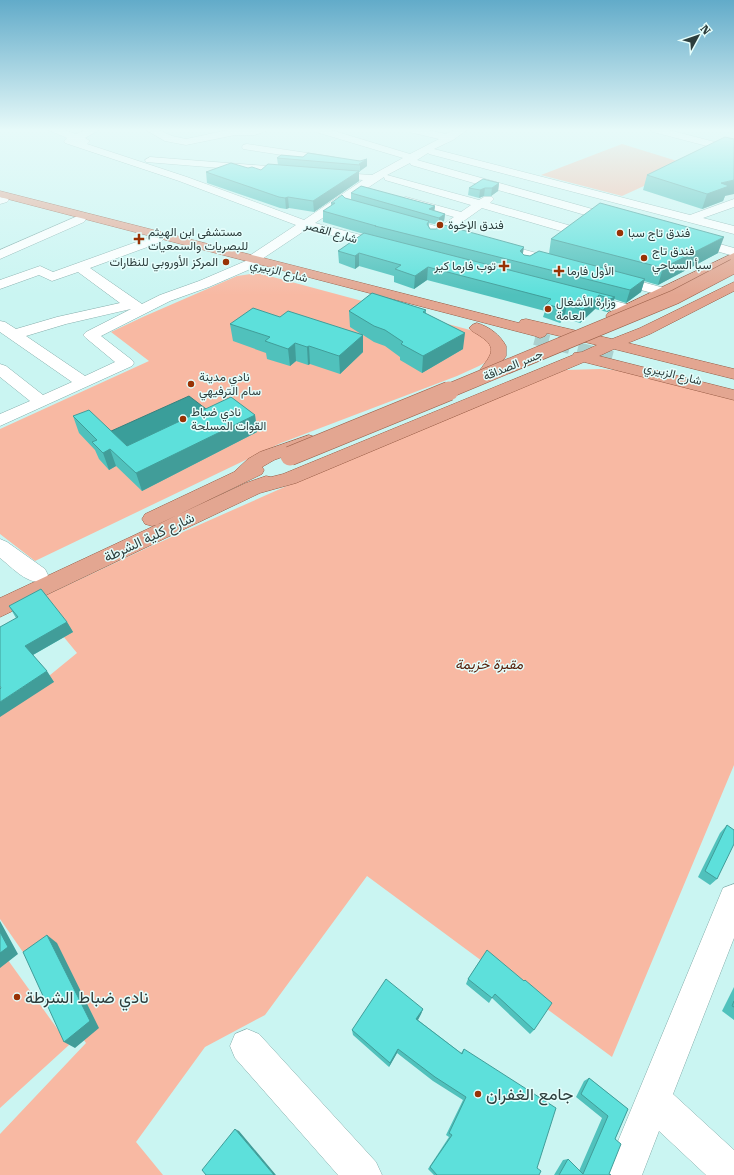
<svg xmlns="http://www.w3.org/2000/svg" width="734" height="1175" viewBox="0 0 734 1175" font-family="'Roboto Serif',Vazirmatn,serif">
  <rect width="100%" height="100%" fill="#caf5f2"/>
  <path fill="#f8b9a3" d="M 622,144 L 690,165 L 622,196 L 541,175 Z
    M 258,273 L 485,334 L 494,342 L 493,358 L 479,366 L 457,376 L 281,443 L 35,561 L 0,534 L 0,429 L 149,361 L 111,332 L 145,316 L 237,276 Z
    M 600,369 L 638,372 L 734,397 L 734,765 L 612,1057 L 367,876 L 265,1015 L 205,1047 L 136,1142 L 163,1175 L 0,1175 L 0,1134 L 86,1043 L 0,919 L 0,716 L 77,653 L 34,601 L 147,548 L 411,431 L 565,370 Z
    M 0,949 L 69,1045 L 0,1108 Z"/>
  <path fill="#3a9e9a" stroke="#36817e" d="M 189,396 L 214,415 L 133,454 L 109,432 Z"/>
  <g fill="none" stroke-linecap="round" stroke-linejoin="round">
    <path stroke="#abd0ce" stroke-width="14" stroke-dasharray="14 8" stroke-linecap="butt" d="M 535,338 L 612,358"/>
    <g stroke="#84adab" stroke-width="1">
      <path id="minor" d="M 48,130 L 64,130 L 76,134 L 85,130 L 99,130 L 85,138 L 90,141 L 87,144 L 187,177 L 304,220 L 363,180 L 329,177 L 325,176 L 324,174 L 325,172 L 372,175 L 403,158 L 316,132 L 314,130 L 331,130 L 410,154 L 439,139 L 409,132 L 407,130 L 428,130 L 446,134 L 454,130 L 467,130 L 453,140 L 434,149 L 690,215 L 734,199 L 734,207 L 703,218 L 734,226 L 734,234 L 429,154 L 428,153 L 417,160 L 621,217 L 623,220 L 621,223 L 613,223 L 411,165 L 410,163 L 387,175 L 479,200 L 484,197 L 492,197 L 494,199 L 490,203 L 575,227 L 577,230 L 575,233 L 571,234 L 482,208 L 451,230 L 566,261 L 568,264 L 566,267 L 561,268 L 443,235 L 434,240 L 430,239 L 428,236 L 431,232 L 397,223 L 395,220 L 397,217 L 401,216 L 439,227 L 454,217 L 402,202 L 400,200 L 402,198 L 406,197 L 461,212 L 471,205 L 385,180 L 384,177 L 315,223 L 391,243 L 392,246 L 391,249 L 386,250 L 307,229 L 256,263 L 257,264 L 255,267 L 209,287 L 170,301 L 101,336 L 132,360 L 134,363 L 132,366 L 0,426 L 0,414 L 30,401 L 0,377 L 0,364 L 6,366 L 43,395 L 72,382 L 0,332 L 0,321 L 5,322 L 16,329 L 57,317 L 120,303 L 78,272 L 52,281 L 39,275 L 0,289 L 0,280 L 40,266 L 53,272 L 153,236 L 161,236 L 163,239 L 161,242 L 90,268 L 142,304 L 160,295 L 199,281 L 248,260 L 247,259 L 249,256 L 296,225 L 179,181 L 65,143 L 64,141 L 67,138 ZM 131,309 L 86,332 L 83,335 L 86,338 L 115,362 L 85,376 L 26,336 L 66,324 Z
        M 146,130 L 159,130 L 172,136 L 186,139 L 228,130 L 268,130 L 255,135 L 235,135 L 186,145 L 165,141 Z
        M 651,130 L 669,130 L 734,147 L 734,153 L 653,132 Z
        M 247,144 L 334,157 L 339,160 L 334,163 L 243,149 L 242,147 L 243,145 Z
        M 150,157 L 293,168 L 298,171 L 293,174 L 146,162 L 145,160 Z
        M 0,197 L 7,198 L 9,200 L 7,202 L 0,204 Z
        M 80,215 L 84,216 L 86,219 L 84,222 L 0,259 L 0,250 Z
        M 691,236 L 734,248 L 734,256 L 687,243 L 685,240 L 687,237 Z
        M 613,274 L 668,289 L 670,292 L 668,295 L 663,296 L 608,281 L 606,278 L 608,275 Z
        M 583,293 L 634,306 L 636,309 L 634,312 L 629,313 L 578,300 L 576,297 L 578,294 Z
        M 0,539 L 7,542 L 45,569 L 48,575 L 45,581 C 28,586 13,568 0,558 Z
        M 734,884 L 734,938 L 673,1094 L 734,1150 L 734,1175 L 706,1175 L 659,1131 L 642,1175 L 604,1175 L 723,888 Z
        M 247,1029 L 259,1034 L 376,1162 L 382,1175 L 338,1175 L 235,1058 L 230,1046 L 235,1034 Z"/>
    </g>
    <g stroke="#975b44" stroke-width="1">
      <path id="major" d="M 0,191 L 519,323 L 521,320 L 526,319 L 612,339 L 640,328 L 734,282 L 734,291 L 650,334 L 628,343 L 734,369 L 734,379 L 614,349 L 599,356 L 734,390 L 734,400 L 584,362 L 296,483 L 260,493 L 0,617 L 0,598 L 246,483 L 266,476 L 271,477 L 283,474 L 573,355 L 574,353 L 582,352 L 597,345 L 547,333 L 545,336 L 540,338 L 535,336 L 0,197 Z
        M 734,253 L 734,262 L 618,319 L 613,320 L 608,319 L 606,316 L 608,313 Z
        M 477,323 C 490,327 500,335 506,346 L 506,356 L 494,373 L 488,375 L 482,373 L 480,370 C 490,356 499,348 480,336 C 476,333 472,332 469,328 L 472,325 Z
        M 309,435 L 315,437 L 318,441 L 315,445 L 274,460 L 262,467 L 264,470 L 262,474 L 159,524 L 152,526 L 145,524 L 142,519 L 145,514 L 234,472 L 248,459 L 260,452 Z"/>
    </g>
    <use href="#minor" fill="#fff" fill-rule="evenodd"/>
    <use href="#major" fill="#e3a691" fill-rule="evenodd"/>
    <g stroke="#975b44" stroke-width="15" stroke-linecap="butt">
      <path id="major-bridge-far1" d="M 446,392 L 675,297 L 734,266"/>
    </g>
    <g stroke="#975b44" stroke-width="20" stroke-linecap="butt">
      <path id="major-bridge" d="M 290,456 L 449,391"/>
    </g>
    <use href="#major-bridge-far1" stroke="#e3a691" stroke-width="14"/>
    <use href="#major-bridge" stroke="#e3a691" stroke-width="19"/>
  </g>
  <path fill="#50c1bc" d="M 308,153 L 367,166 L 360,171 L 360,172 L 359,172 L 359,181 L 314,212 L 289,208 L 286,209 L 280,208 L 207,183 L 206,172 L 248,168 L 261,170 L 278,165 L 277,158 L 303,157 Z
    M 647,175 L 725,196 L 723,201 L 702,209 L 643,190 Z
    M 499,183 L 498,191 L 491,196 L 484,196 L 479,198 L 468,195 L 469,188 Z
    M 351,193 L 435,206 L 434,211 L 445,214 L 444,221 L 439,225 L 429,223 L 429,226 L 430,229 L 523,254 L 524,255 L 530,256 L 549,254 L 551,239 L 718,253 L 658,285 L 644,281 L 641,292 L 626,303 L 614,299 L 611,310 L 607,312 L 595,309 L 580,323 L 564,318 L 560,323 L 543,317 L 545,311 L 427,280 L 414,289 L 394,282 L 394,276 L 359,266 L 355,269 L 339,263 L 338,251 L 364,234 L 323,222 L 323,211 L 331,206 L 331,203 L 345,198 L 351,200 Z
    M 426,310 L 426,314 L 463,349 L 422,373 L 400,360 L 400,357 L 385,346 L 374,342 L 363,335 L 363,352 L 340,374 L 310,364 L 308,365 L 296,361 L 290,366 L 267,359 L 266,353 L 233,341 L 230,324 L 280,317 L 361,334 L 350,327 L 349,311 Z
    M 255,415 L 257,432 L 142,491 L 116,466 L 109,470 L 99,459 L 95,450 L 79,433 L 73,416 L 127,446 Z
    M 9,606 L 67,622 L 73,632 L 33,655 L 54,682 L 1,688 L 16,618 Z
    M 727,825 L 717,879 L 710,885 L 698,877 L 720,833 Z
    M 487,950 L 534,1030 L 530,1034 L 492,998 L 489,1003 L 466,984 L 468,979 Z
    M 734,987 L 734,1020 L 722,1011 Z
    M 423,1009 L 421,1014 L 418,1020 L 461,1053 L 464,1049 L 537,1168 L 539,1175 L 434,1175 L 428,1169 L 449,1137 L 446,1135 L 463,1100 L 433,1081 L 397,1053 L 389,1067 L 353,1035 L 352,1030 Z
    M 589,1078 L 628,1109 L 615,1139 L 609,1174 L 611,1175 L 554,1175 L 563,1160 L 568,1159 L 579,1171 L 602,1118 L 576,1097 L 584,1081 Z"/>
  <path fill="#419d99" d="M 367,159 L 367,166 L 360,171 L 360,165 L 359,164 Z
    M 359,171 L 359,181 L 314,212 L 313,201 Z
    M 734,180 L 734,194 L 725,196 L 723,201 L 702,209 L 707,194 L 721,183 Z
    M 499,183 L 498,191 L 491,196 L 492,188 Z
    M 485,188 L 484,196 L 479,198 L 480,190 Z
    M 288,197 L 289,208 L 286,209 L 285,198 Z
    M 435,206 L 434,213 L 429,209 Z
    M 445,214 L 444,221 L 439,225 L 439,218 Z
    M 724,237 L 718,253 L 658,285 L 663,268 Z
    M 524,247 L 522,259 L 519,263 L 520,251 Z
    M 359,253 L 359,266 L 355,269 L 355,256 Z
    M 428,267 L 427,280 L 414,289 L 415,276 Z
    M 645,279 L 641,292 L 626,303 L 630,290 Z
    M 599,295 L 595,309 L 580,323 L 583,310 Z
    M 615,297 L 611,310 L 607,312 L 610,299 Z
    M 567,305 L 564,318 L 560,323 L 563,309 Z
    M 465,333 L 463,349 L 422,373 L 423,356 Z
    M 363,335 L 363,352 L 340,374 L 339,356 Z
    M 295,343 L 296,361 L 290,366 L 288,349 Z
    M 309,346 L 310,364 L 308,365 L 307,347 Z
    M 255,415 L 257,432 L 142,491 L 136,473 Z
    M 110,449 L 116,466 L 109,470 L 103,453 Z
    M 67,622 L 73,632 L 31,656 L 25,646 Z
    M 47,671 L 54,682 L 0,717 L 0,702 Z
    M 0,921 L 18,954 L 0,968 Z
    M 47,935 L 57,943 L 99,1028 L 75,1048 L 64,1042 Z
    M 423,1009 L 421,1014 L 415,1025 L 416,1019 Z
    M 398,1049 L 397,1053 L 389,1067 L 390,1063 Z
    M 235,1129 L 239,1131 L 276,1175 L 274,1175 Z"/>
  <path fill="#5de0db" stroke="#419d99" d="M 725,137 L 734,139 L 734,180 L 721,183 L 729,186 L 707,194 L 647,175 Z
    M 308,153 L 360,161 L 367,159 L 359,164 L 360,165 L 277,158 L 281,155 L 303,157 Z
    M 231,163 L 248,168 L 252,167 L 261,170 L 268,164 L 359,171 L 313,201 L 288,197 L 285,198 L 279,197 L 206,172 Z
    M 483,179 L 499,183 L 492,188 L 485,188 L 480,190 L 469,188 Z
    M 361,186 L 435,206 L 429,209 L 445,214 L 439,218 L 351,193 Z
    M 342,195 L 345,198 L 429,221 L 427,224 L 430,229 L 436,229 L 444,225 L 524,247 L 520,251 L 524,255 L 530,256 L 539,251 L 645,279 L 630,290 L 375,226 L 376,226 L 323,211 L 335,203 L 331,203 Z
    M 600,203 L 724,237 L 663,268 L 551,239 Z
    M 364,233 L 615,297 L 610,299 L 599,295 L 583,310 L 567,305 L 563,309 L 546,304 L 551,299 L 428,267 L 415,276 L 395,269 L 401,265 L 359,253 L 355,256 L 338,251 Z
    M 372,293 L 426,310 L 423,312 L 465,333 L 423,356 L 401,344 L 403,342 L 385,330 L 374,326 L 349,311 Z
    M 253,308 L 280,317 L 288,311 L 363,335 L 339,356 L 309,346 L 307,347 L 295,343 L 288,349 L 265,341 L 270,337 L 230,324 Z
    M 231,397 L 255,415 L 136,473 L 110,449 L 103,453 L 92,442 L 97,440 L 73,416 L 89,410 L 127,446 Z
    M 41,589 L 67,622 L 25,646 L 47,671 L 0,702 L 0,689 L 1,688 L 0,686 L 0,627 L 18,617 L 9,606 Z
    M 727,825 L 734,830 L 734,844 L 717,879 L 705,871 Z
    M 0,932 L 8,947 L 0,953 Z
    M 47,935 L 90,1021 L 64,1042 L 23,952 Z
    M 487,950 L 524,981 L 525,980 L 552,1003 L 534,1030 L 495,994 L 492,998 L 468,979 Z
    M 386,979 L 423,1009 L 416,1019 L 462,1054 L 464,1049 L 556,1108 L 537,1168 L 541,1171 L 539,1175 L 437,1175 L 430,1167 L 452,1135 L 449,1133 L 466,1097 L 435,1077 L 398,1049 L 390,1063 L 352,1030 Z
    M 734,1001 L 734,1007 L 732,1006 Z
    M 589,1078 L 628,1109 L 615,1139 L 621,1144 L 609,1174 L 611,1175 L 559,1175 L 568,1159 L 583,1174 L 608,1116 L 581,1094 Z
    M 235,1129 L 274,1175 L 206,1175 L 202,1170 Z"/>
  <linearGradient id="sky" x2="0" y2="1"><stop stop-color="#62abc9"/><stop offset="0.44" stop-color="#e7faf9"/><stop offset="1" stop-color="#e7faf9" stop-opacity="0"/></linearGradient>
  <rect width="734" height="295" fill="url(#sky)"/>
  <g fill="#983205" stroke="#e5fefc" stroke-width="1.5">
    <circle cx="440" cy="225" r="4"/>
    <circle cx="620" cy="233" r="4"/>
    <path d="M137 233h4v4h4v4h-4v4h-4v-4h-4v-4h4z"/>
    <circle cx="644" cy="258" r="4"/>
    <circle cx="226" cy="262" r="4"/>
    <path d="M502 260h4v4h4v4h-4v4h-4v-4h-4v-4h4z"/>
    <path d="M557 265h4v4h4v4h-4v4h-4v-4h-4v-4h4z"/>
    <circle cx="548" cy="309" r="4"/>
    <circle cx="191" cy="384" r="4"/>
    <circle cx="183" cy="419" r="4"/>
    <circle cx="17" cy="997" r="4"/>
    <circle cx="478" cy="1094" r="4"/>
  </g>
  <g text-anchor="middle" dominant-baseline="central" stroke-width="3" stroke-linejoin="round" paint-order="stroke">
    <g font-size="12" fill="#2d3e3d" stroke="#e5fefc" text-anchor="start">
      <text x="448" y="225">فندق الإخوة</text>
      <text x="148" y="232">مستشفى ابن الهيثم<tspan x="148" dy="14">للبصريات والسمعيات</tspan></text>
      <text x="628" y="233">فندق تاج سبا</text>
      <text x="652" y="251">فندق تاج<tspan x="652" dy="14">سبأ السياحي</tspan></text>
      <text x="218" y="262" text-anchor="end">المركز الأوروبي للنظارات</text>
      <text x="496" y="266" text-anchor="end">توب فارما كير</text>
      <text x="567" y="271">الأول فارما</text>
      <text x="556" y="302">وزارة الأشغال<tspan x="556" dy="14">العامة</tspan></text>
      <text x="199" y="377">نادي مدينة<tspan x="199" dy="14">سام الترفيهي</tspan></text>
      <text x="191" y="412">نادي ضباط<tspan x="191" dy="14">القوات المسلحة</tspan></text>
    </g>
    <g font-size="12" fill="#2d3e3d" stroke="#e5fefc">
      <text transform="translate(331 232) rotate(16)">شارع القصر</text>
      <text transform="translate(279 271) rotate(15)">شارع الزبيري</text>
      <text transform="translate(513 365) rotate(-22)">جسر الصداقة</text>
      <text transform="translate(673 374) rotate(14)">شارع الزبيري</text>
    </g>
    <g font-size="14" fill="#2d3e3d" stroke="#e5fefc">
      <text transform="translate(149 537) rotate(-25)">شارع كلية الشرطة</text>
    </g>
    <g font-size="14" font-style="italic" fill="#57210c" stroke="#e5fefc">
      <text x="489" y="664">مقبرة خزيمة</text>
    </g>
    <g font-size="17" fill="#2d3e3d" stroke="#e5fefc" text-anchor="start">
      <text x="25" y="997">نادي ضباط الشرطة</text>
      <text x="486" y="1094">جامع الغفران</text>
    </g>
  </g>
  <g transform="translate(698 36) rotate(50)" stroke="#e5fefc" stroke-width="3" paint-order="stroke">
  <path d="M0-3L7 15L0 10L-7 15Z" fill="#2d3e3d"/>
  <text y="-6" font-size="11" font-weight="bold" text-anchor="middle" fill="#2d3e3d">N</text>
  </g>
</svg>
